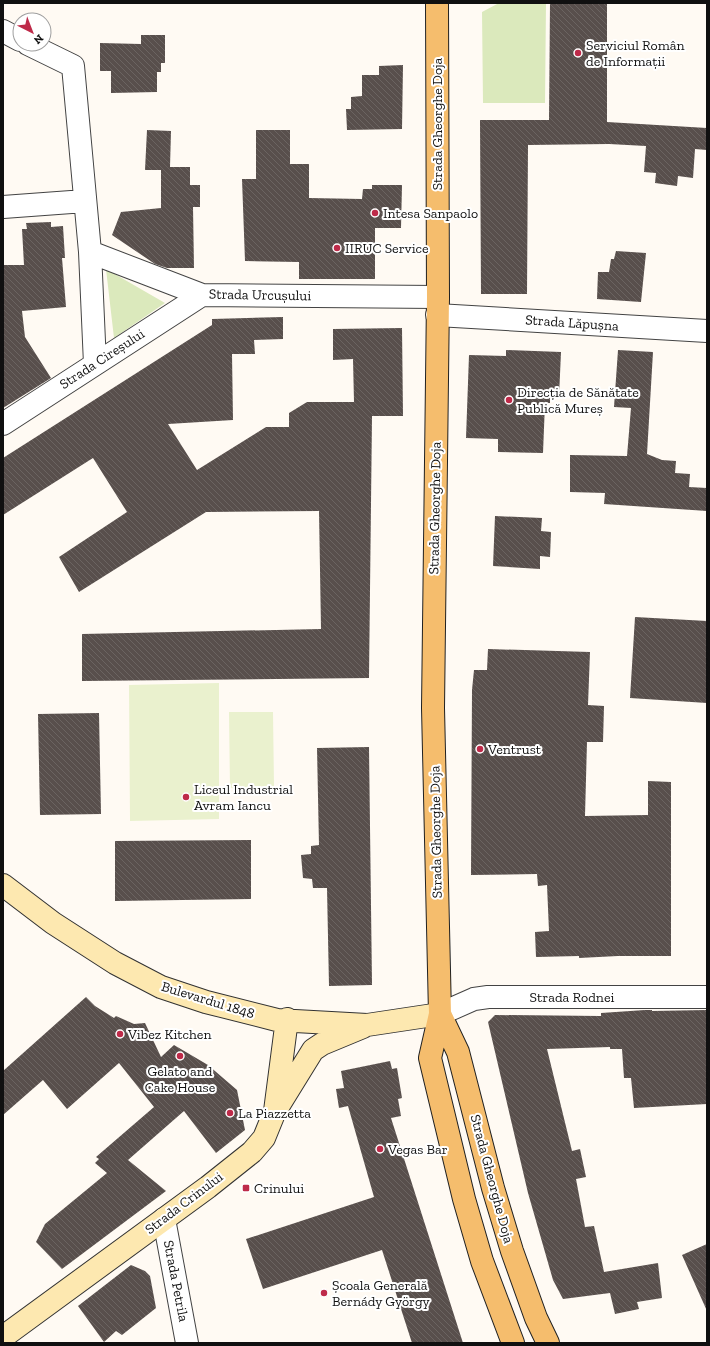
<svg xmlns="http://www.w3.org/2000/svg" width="710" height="1346" viewBox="0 0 710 1346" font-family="'Zilla Slab',serif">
  <defs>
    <pattern id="building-back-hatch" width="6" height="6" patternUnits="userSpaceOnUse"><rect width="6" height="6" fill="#584f4c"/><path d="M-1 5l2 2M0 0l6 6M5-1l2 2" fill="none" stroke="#6b6461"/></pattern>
  </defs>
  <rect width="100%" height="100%" fill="#fffaf3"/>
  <path fill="#dbe9bc" d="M 499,3 L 546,3 L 545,103 L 483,103 L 482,12 Z
    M 106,269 L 165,303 L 114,338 Z"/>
  <path fill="#eaf1ce" d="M 219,683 L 219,819 L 130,821 L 129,685 Z
    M 229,712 L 273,712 L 274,786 L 230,788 Z"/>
  <path fill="url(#building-back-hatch)" d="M 550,3 L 607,3 L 607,122 L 707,128 L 707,150 L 695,149 L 693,178 L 678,176 L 677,186 L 655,183 L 656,173 L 644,172 L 646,146 L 609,144 L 528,145 L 527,294 L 481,294 L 480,120 L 549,120 Z
    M 141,35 L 165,35 L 165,63 L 161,63 L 161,72 L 157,72 L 157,92 L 111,93 L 111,71 L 100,71 L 100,43 L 141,44 Z
    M 403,65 L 402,129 L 347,130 L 346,109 L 351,109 L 351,97 L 362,96 L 362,75 L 379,75 L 379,66 Z
    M 147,130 L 171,131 L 170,167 L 190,167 L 190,185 L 200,185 L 200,207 L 193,207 L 194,268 L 167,268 L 155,264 L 112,235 L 121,212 L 161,208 L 161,170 L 145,170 Z
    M 256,130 L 290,130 L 290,164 L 309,164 L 309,198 L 362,199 L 363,189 L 372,189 L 372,185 L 402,185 L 401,228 L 375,228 L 375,279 L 299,279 L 299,262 L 245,261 L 242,179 L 256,179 Z
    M 51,222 L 51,227 L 63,226 L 65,258 L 62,258 L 66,307 L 22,311 L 25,337 L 51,378 L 3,408 L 3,265 L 24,265 L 22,229 L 27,229 L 26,223 Z
    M 616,251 L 646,253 L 641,302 L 597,299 L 598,272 L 609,272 L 611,259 L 614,259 Z
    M 283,317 L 283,339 L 254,340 L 255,354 L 232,354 L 233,420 L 168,424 L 197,470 L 266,427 L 289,427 L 289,413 L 307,402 L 354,402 L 353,359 L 333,360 L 333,329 L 402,328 L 403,416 L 372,416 L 369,678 L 82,681 L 82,634 L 321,629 L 319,511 L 206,512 L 79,592 L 59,557 L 127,512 L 93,458 L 3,515 L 3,458 L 212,325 L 212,319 Z
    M 506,350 L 561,352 L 559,397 L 550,396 L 550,403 L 545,403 L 543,453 L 498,452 L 498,439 L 466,438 L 469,355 L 506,356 Z
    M 618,350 L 653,352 L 647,454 L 662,460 L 676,461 L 675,473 L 690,474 L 689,487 L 707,488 L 707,511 L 604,504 L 605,493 L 570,492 L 570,455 L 627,456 L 631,408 L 614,407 Z
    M 495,516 L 542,518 L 541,531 L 551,532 L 550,557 L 540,556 L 540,569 L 493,566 Z
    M 635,617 L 707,621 L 707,703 L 630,698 Z
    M 488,649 L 590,652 L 588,705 L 604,706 L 603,742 L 587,742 L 585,816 L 648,815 L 648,781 L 671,782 L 671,956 L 618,956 L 579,958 L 579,956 L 536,957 L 535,932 L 549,931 L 547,885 L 538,886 L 537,874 L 471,875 L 472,690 L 474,670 L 487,670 Z
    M 99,713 L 101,814 L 40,815 L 38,714 Z
    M 369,747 L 372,985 L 329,986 L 327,888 L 313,888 L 312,879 L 303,878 L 301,855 L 311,854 L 311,846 L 319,845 L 317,748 Z
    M 251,840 L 251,899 L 115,901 L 115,841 Z
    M 86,997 L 95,1006 L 114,1018 L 116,1016 L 134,1024 L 145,1023 L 161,1057 L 174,1045 L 208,1065 L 237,1090 L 245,1130 L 216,1153 L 184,1111 L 128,1160 L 166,1191 L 62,1269 L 36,1242 L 45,1224 L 107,1173 L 95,1163 L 99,1159 L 96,1157 L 154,1107 L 119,1063 L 67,1109 L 43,1080 L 3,1115 L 3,1071 Z
    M 645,1010 L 652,1010 L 652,1011 L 707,1010 L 707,1104 L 634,1108 L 631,1078 L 624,1078 L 622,1049 L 610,1049 L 610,1047 L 547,1049 L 572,1151 L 580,1149 L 586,1177 L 576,1179 L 585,1227 L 594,1226 L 604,1272 L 658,1263 L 662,1298 L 637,1302 L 639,1309 L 615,1314 L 610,1293 L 563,1299 L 553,1280 L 528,1193 L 488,1022 L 495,1015 L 601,1016 L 601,1013 Z
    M 390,1061 L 392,1069 L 397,1068 L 402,1098 L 398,1099 L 401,1116 L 391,1118 L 463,1343 L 412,1343 L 382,1250 L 263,1289 L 246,1239 L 374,1197 L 348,1106 L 339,1108 L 336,1089 L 344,1088 L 341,1071 Z
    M 707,1244 L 707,1311 L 682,1255 Z
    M 131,1265 L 145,1271 L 150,1276 L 156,1308 L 122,1335 L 116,1331 L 104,1342 L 78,1306 Z"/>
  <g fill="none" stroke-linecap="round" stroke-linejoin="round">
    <g stroke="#434343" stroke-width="24">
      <path id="street" d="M 3,31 L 20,40
        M 28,44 L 73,66 L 90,252 L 95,364
        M 3,207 L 85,201
        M 90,252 L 202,295 L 438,297
        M 437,315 L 707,331
        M 3,424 L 202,295
        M 440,1014 L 474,999 L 488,997 L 707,997
        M 164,1219 L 187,1343"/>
    </g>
    <g stroke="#323232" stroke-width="24">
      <path id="secondary" d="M 3,885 L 53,923 L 115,963 L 161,987 L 206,1002 L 277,1020 L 367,1025 L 440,1014
        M 279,1105 L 313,1050 L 322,1044 L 363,1027
        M 3,1337 L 208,1187 L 252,1152 L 264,1138 L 275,1111 L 287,1019"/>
    </g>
    <g stroke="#212121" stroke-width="24">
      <path id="primary" d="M 437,3 L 438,297 L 433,708 L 440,1014 L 430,1058 L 464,1199 L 482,1261 L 513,1343
        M 440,1014 L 458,1052 L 493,1188 L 512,1251 L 536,1318 L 548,1343"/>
    </g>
    <use href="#street" stroke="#fff" stroke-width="22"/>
    <use href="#secondary" stroke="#fde8b0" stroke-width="22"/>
    <use href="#primary" stroke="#f5bd6d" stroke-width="22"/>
  </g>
  <g fill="#be2a49" stroke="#fff" stroke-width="1.5">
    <circle cx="578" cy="53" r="4"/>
    <circle cx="375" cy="213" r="4"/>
    <circle cx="337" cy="248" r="4"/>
    <circle cx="509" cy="400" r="4"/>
    <circle cx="480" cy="749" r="4"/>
    <circle cx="186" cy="797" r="4"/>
    <circle cx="120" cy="1034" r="4"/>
    <circle cx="180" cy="1056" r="4"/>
    <circle cx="230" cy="1113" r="4"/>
    <circle cx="380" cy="1149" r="4"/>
    <rect x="242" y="1184" width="8" height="8" rx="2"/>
    <circle cx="324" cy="1293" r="4"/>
  </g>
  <g text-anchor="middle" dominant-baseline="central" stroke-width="4" stroke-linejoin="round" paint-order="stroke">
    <g font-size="14" fill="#101010" stroke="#fff" text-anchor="start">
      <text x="586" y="45">Serviciul Român<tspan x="586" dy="16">de Informații</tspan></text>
      <text x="383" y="213">Intesa Sanpaolo</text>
      <text x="345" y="248">IIRUC Service</text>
      <text x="517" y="392">Direcția de Sănătate<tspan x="517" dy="16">Publică Mureș</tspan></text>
      <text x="488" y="749">Ventrust</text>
      <text x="194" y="789">Liceul Industrial<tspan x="194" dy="16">Avram Iancu</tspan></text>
      <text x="128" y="1034">Vibez Kitchen</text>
      <text x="180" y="1071" text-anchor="middle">Gelato and<tspan x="180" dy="16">Cake House</tspan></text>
      <text x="238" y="1113">La Piazzetta</text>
      <text x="388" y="1149">Vegas Bar</text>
      <text x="254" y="1188">Crinului</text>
      <text x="332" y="1285">Școala Generală<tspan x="332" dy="16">Bernády György</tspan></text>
    </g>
    <g font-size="14" fill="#101010" stroke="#fff">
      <text transform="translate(437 124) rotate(-90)">Strada Gheorghe Doja</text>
      <text transform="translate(260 295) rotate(1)">Strada Urcușului</text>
      <text transform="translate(572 323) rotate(4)">Strada Lăpușna</text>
      <text transform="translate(102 359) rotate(-33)">Strada Cireșului</text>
      <text transform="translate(435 508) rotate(-89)">Strada Gheorghe Doja</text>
      <text transform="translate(436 832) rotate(-91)">Strada Gheorghe Doja</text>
      <text x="572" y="997">Strada Rodnei</text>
      <text transform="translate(208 1000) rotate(17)">Bulevardul 1848</text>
      <text transform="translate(492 1179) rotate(75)">Strada Gheorghe Doja</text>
      <text transform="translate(184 1203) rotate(-37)">Strada Crinului</text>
      <text transform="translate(176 1281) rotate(79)">Strada Petrila</text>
    </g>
  </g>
  <rect width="710" height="1346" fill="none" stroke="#101010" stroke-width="8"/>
  <g transform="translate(32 32) rotate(138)"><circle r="19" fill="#ffffff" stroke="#9f9f9f"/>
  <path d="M0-3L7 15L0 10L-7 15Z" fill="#be2a49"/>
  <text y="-6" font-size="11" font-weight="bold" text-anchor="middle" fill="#101010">N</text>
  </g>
</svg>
